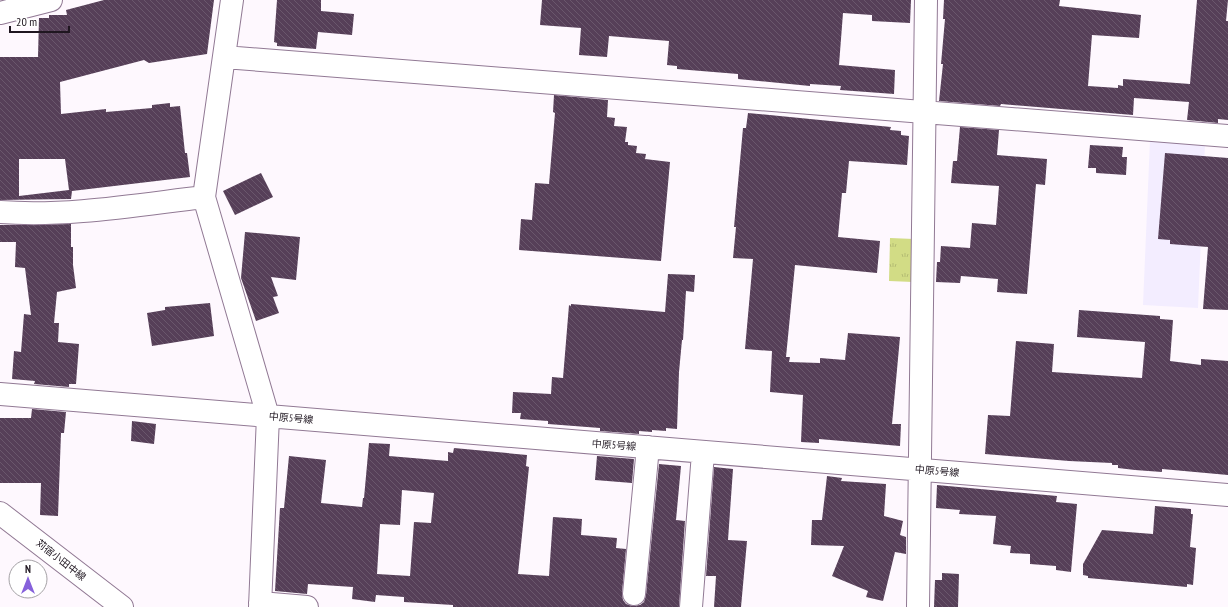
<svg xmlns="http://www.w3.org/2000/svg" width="1228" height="607" viewBox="0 0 1228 607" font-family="'PT Sans Narrow','Noto Sans JP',sans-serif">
  <defs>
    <pattern id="park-tufts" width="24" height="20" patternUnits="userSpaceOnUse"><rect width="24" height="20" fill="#d2dc85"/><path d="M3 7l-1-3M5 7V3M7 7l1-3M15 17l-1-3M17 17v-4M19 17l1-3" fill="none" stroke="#b4bc73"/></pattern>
    <pattern id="building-back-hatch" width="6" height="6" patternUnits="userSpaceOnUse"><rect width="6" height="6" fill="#563f58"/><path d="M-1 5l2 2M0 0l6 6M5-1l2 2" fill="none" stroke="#6a576c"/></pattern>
  </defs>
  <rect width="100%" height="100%" fill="#fef8fe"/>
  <path fill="#f3edff" d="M 1150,140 L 1205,144 L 1198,308 L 1143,305 Z"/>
  <path fill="url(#park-tufts)" d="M 890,238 L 914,239 L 913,282 L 889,281 Z"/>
  <path fill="url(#building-back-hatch)" fill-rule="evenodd" d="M 104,0 L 214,0 L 207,54 L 149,63 L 144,60 L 60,82 L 61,114 L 106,109 L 106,112 L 152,108 L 152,105 L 170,103 L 170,107 L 180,106 L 185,153 L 187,153 L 190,177 L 72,191 L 71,199 L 0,200 L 0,57 L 38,57 L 39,18 L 49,18 L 49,15 L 67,15 L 66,10 ZM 19,159 L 65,159 L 69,190 L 19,196 Z
    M 277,0 L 321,0 L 321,11 L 354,14 L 352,35 L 318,32 L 316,49 L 277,46 L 277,43 L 274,42 Z
    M 542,0 L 911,0 L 910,23 L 872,21 L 872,15 L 843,13 L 839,65 L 895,70 L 894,94 L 840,90 L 841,86 L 810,84 L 810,86 L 738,79 L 738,74 L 677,69 L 677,66 L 667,65 L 669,41 L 609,36 L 607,57 L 579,55 L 581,28 L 540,25 Z
    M 944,0 L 1060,0 L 1059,6 L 1141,15 L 1139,38 L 1092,35 L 1088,86 L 1118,88 L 1118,85 L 1123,86 L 1123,79 L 1190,84 L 1197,0 L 1228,0 L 1226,21 L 1228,21 L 1228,120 L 1218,119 L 1218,123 L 1187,120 L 1189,102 L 1134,98 L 1133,115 L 1001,104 L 1000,106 L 939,101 L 943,64 L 941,64 L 945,19 L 943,19 Z
    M 554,95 L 608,100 L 607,117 L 615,118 L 614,126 L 627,127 L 625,142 L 628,142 L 628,145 L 637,146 L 636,153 L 646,154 L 645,159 L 670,162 L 661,261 L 519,250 L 521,219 L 532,220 L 535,183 L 549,184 L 555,113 L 553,112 Z
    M 748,113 L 891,127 L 890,130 L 901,131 L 901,135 L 909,136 L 907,165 L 849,161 L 846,193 L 842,193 L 838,237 L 880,241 L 877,273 L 795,265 L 786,357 L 790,357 L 789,362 L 820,363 L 820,358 L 845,360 L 848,333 L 900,337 L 892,424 L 901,424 L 900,446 L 819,439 L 819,443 L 801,442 L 803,395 L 770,392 L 772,351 L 745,349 L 753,259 L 733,258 L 736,227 L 734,227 L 743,128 L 746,128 Z
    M 960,127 L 999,130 L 997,155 L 1047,159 L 1045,185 L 1036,184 L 1027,294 L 997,292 L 998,279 L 961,276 L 960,283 L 936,282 L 937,262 L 940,262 L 941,246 L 970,248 L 972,223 L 996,225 L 999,186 L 951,183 L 953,161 L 957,161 Z
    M 1090,145 L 1123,147 L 1122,157 L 1127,157 L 1126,175 L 1096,173 L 1096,168 L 1088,168 Z
    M 1165,153 L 1228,158 L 1228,310 L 1203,309 L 1208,247 L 1170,244 L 1170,240 L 1158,239 Z
    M 261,173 L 273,197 L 235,215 L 223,191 Z
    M 71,224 L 71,247 L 73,247 L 73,265 L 76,288 L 57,292 L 54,323 L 59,323 L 58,342 L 79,344 L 76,384 L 69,384 L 69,387 L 34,384 L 35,381 L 12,379 L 14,351 L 21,352 L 24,314 L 31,315 L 25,268 L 15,267 L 16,242 L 0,242 L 0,225 Z
    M 245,232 L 300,237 L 296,280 L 271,277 L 278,296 L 273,297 L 279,313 L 256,321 L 241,278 Z
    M 668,274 L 695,275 L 694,292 L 686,291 L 683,340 L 682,340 L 679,372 L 677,429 L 666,428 L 666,431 L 652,430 L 652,432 L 639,431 L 639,434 L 600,431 L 600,428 L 548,424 L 548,421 L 520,419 L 521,413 L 512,413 L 513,392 L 551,394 L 552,377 L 563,378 L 569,305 L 571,306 L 571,304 L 665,312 Z
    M 210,303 L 214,336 L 152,346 L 147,313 L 165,310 L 165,307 Z
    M 1079,310 L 1160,316 L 1160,319 L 1173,320 L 1170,361 L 1201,365 L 1201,359 L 1228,361 L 1228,475 L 1162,469 L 1162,472 L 1135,470 L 1118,468 L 1118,465 L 1112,465 L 1112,463 L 1069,461 L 985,454 L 988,415 L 1010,416 L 1016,341 L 1054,344 L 1052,372 L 1142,378 L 1145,342 L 1077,337 Z
    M 32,409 L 66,412 L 64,433 L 61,433 L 58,516 L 40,515 L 41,483 L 0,483 L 0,418 L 31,418 Z
    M 132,421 L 156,424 L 154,444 L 131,441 Z
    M 369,443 L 390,444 L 389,456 L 448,461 L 448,452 L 453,453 L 454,448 L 527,455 L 526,466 L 529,467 L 518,574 L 549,576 L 553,517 L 582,519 L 581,535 L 617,538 L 616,548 L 626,549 L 622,593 L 623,600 L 626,604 L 633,606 L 640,605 L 644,602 L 646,595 L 659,464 L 681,466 L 676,520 L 685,521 L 679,607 L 453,607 L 453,605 L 404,602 L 404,597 L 376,595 L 375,602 L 352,599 L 353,587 L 308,584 L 307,594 L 275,591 L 280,508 L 284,508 L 289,456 L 326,460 L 321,503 L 362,507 L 363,498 L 364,498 ZM 402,490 L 434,493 L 431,523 L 414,522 L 410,576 L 377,574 L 380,524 L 400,525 Z
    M 597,456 L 634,459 L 632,483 L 595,480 Z
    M 714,467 L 733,469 L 728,540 L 747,541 L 741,607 L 714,607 L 716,576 L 706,576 Z
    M 827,476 L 842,478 L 841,481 L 886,484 L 884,516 L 903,521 L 900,535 L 906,537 L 906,554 L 895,552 L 883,601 L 866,597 L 868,591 L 832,576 L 844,546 L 811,545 L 812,520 L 822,520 Z
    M 937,485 L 1057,496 L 1056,502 L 1077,504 L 1071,572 L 1056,570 L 1056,566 L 1030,564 L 1030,554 L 1010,553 L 1011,546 L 993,544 L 996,516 L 959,514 L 960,510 L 936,508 Z
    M 1155,506 L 1191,509 L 1191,514 L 1193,514 L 1190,547 L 1196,548 L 1193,585 L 1187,584 L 1187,587 L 1088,578 L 1088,576 L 1083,575 L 1083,564 L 1102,530 L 1153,534 Z
    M 942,573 L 959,574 L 958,607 L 934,607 L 935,580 L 942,580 Z"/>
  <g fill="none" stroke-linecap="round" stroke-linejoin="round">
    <g stroke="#917994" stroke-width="24">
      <path id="minor" d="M 232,0 L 204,197 L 268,416 L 260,607
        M 0,13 L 51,0
        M 224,57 L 1228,136
        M 0,212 C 68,217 136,205 204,197
        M 0,394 L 1228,495
        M 0,513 L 122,607
        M 634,594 L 648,447
        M 260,603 L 307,607
        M 691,607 L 703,453
        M 918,607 L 926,0"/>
    </g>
    <use href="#minor" stroke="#fff" stroke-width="22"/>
  </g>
  <g text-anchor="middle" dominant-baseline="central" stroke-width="4" stroke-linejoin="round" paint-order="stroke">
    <g font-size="10" fill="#1f1620" stroke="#fff">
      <text transform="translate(291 418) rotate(5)">中原5号線</text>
      <text transform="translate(614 445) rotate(4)">中原5号線</text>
      <text transform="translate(937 471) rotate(5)">中原5号線</text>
      <text transform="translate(61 560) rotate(38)">苅宿小田中線</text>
    </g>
  </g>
  <g transform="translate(28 579)"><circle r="19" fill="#ffffff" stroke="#a5a2a6"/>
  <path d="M0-3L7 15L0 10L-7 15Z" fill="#8661db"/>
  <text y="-6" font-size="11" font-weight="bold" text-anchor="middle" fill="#1f1620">N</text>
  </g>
  <path d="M10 26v6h59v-6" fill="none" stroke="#1f1620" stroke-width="2"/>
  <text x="16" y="26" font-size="12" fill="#1f1620" stroke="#ffffff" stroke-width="3" paint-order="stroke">20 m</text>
</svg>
